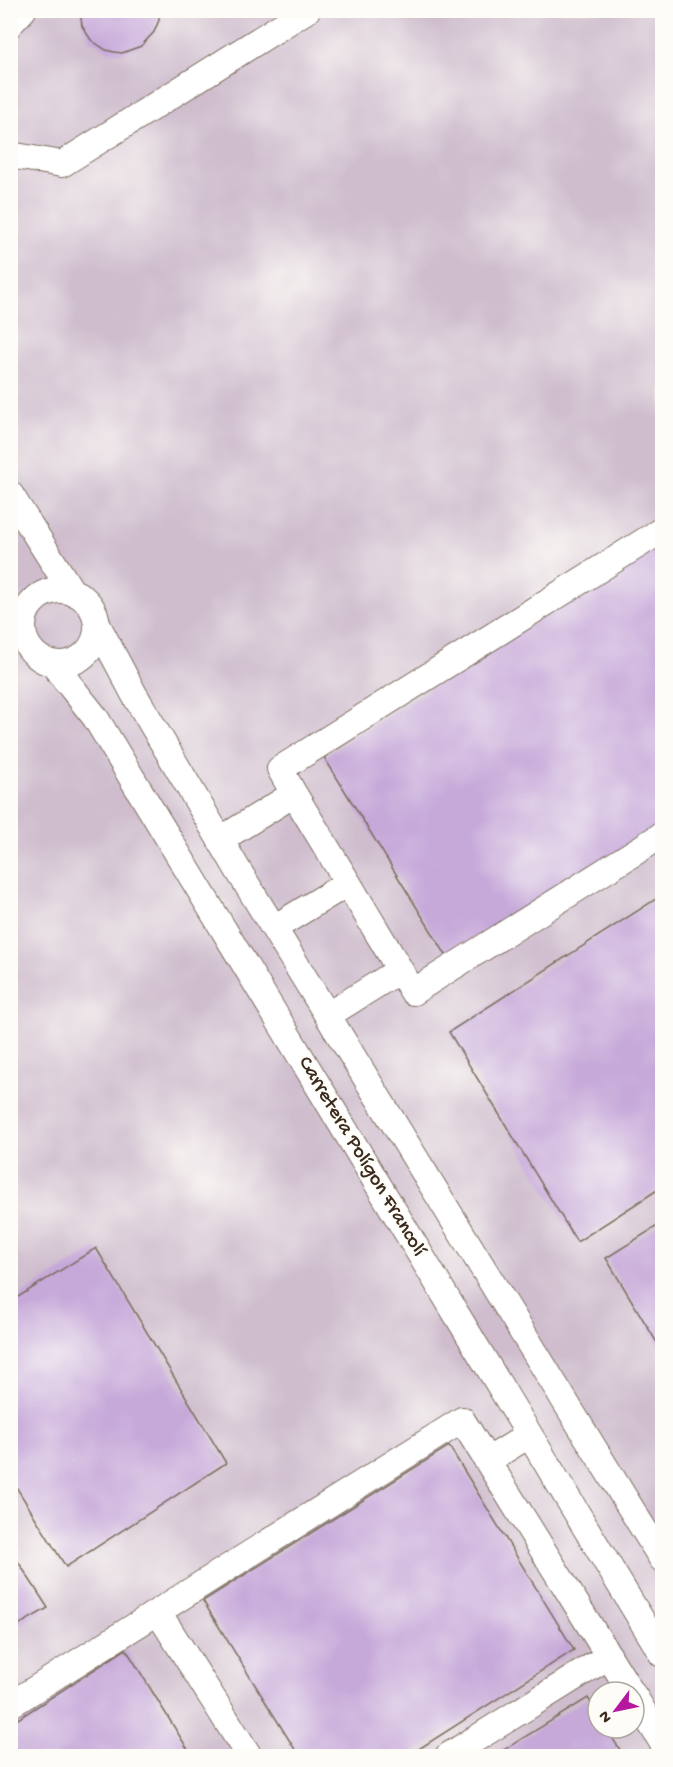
<svg xmlns="http://www.w3.org/2000/svg" width="673" height="1767" viewBox="0 0 673 1767" font-family="'Gochi Hand',sans-serif">
  <rect width="100%" height="100%" fill="#fdfcf7"/>
  <filter id="ink" filterUnits="userSpaceOnUse"><feTurbulence type="fractalNoise" baseFrequency=".0167" numOctaves="2"/><feDisplacementMap in="SourceGraphic" scale="12" xChannelSelector="R" yChannelSelector="G"/><feConvolveMatrix kernelMatrix="1 2 1 2 8 2 1 2 1" color-interpolation-filters="sRGB"/></filter>
  <filter id="wash" filterUnits="userSpaceOnUse"><feTurbulence type="fractalNoise" baseFrequency=".008" numOctaves="4" result="noise"/><feDisplacementMap in="SourceGraphic" scale="24" xChannelSelector="R" yChannelSelector="G"/><feGaussianBlur stdDeviation="1.35" result="paint"/><feColorMatrix in="noise" values="0 0 0 0 0 0 0 0 0 0 0 0 0 0 0 0 0 1.4 0 .05"/><feComposite in="paint" operator="in"/></filter>
  <g filter="url(#wash)">
    <rect width="100%" height="100%" fill="#f6ead5"/>
    <path fill="#cfbdce" fill-rule="evenodd" d="M 11,11 L 662,11 L 662,1756 L 11,1756 ZM 598,1692 L 634,1692 L 634,1728 L 598,1728 Z"/>
    <g id="blocks">
      <path fill="#c6a8d9" d="M 80,10 L 159,10 L 159,20 L 154,32 L 141,46 L 122,53 L 114,52 L 106,50 L 91,40 L 82,26 Z
        M 662,541 L 662,825 L 449,960 L 324,757 Z
        M 662,895 L 662,1187 L 577,1242 L 449,1032 Z
        M 662,1223 L 662,1351 L 606,1258 Z
        M 96,1248 L 226,1463 L 66,1567 L 10,1477 L 10,1302 Z
        M 449,1446 L 574,1650 L 408,1756 L 299,1756 L 203,1601 Z
        M 10,1549 L 48,1608 L 10,1630 Z
        M 126,1649 L 192,1756 L 10,1756 L 10,1724 Z
        M 588,1698 L 598,1714 L 598,1728 L 606,1728 L 624,1756 L 494,1756 Z"/>
    </g>
  </g>
  <g filter="url(#ink)">
    <use href="#blocks" fill-opacity="0" stroke="#7c6d5e" stroke-width="1.5"/>
    <g fill="none" stroke-linecap="round" stroke-linejoin="round">
      <g stroke="#7c6d5e" stroke-width="28">
        <path id="minor" d="M 10,24 L 23,10
          M 10,155 L 62,164 L 307,10
          M 10,494 L 72,592
          M23 627a37 37 0 1 1 74 0a37 37 0 1 1-74 0Z
          M 98,626 L 134,694 L 238,870 L 662,1559
          M 53,664 L 95,717 L 662,1654
          M 294,794 L 348,883
          M 220,840 L 294,794 L 280,769 L 662,530
          M 274,928 L 348,883 L 413,992 L 662,835
          M 328,1015 L 400,970
          M 487,1461 L 529,1435
          M 158,1612 L 249,1756
          M 634,1696 L 662,1742
          M 10,1705 L 462,1420 L 631,1692
          M 448,1756 L 609,1656"/>
      </g>
      <use href="#minor" stroke="#fff" stroke-width="26"/>
    </g>
  </g>
  <g text-anchor="middle" dominant-baseline="central" stroke-width="4.5" stroke-linejoin="round" paint-order="stroke">
    <g font-size="21" fill="#3b2a1e" stroke="#fdfcf7">
      <text transform="translate(361 1157) rotate(59)">Carretera Polígon Francolí</text>
    </g>
  </g>
  <rect width="673" height="1767" fill="none" stroke="#fdfcf7" stroke-width="36"/>
  <g transform="translate(616 1710) rotate(238)"><circle r="28" fill="#fdfcf7" stroke="#afa8a0" stroke-width="1.5"/>
  <path d="M0-4.5L10 22L0 15L-10 22Z" fill="#b5179e"/>
  <text y="-9" font-size="16" font-weight="bold" text-anchor="middle" fill="#3b2a1e">N</text>
  </g>
</svg>
